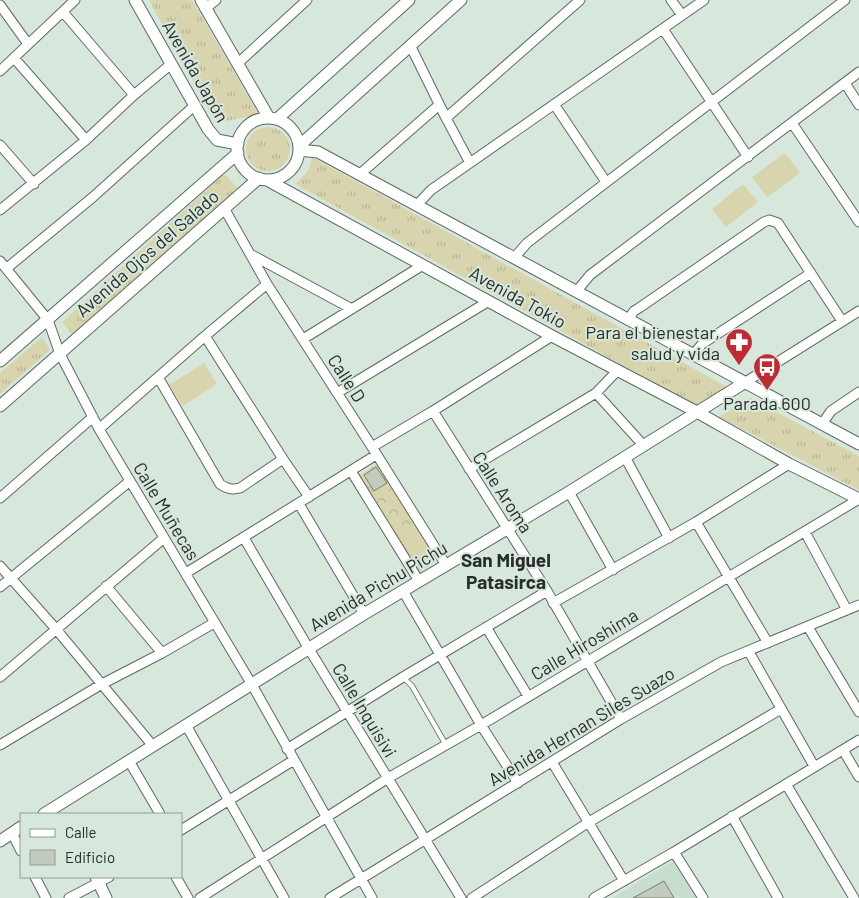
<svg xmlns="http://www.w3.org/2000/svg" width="859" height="898" viewBox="0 0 859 898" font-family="Barlow,sans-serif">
  <defs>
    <pattern id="grass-tufts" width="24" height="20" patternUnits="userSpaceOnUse" patternTransform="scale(1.25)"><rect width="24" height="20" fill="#d8d4ad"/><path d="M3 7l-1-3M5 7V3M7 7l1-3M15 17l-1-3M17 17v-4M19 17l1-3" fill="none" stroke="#b9b695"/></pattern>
    <pattern id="forest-crowns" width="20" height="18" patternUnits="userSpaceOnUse" patternTransform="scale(1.25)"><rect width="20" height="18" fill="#d8d4ad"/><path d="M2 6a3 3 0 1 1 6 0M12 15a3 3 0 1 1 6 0" fill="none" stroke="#b9b695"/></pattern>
  </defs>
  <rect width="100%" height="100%" fill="#d7e7dc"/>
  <path fill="#c7dece" d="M 673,861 L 696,898 L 612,898 Z"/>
  <path fill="url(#grass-tufts)" d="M 149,0 L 192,0 L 259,115 L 225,121 L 211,114 Z
    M246 149a22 22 0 1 1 44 0a22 22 0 1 1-44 0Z
    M 312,157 L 729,388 L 700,408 L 295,184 C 305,176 310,170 312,157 Z
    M 224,174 L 238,188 L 72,334 L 62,322 Z
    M 42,337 L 50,350 L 0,394 L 0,373 Z
    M 750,398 L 859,456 L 859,490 L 719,417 Z"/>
  <path fill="url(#forest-crowns)" d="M 378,463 L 439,559 L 419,573 L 358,476 Z"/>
  <path fill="#d8d4ad" d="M 785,153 L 800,173 L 767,197 L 752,177 Z
    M 743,184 L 758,202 L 726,227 L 712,209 Z
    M 204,363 L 217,384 L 183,406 L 169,385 Z
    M 414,523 L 436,560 L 419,570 L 397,533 Z"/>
  <path fill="#c3cbbc" stroke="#767e70" d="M 376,467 L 387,483 L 374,491 L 364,475 Z
    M 664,881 L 674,898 L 633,898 Z"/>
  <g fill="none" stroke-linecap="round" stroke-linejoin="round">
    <g stroke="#5c6b61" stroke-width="6">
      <path id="service" d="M 403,677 L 412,686 L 446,745"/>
    </g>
    <g stroke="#5c6b61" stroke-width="11">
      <path id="minor" d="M 671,0 L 682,15
        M 0,5 L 28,44
        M 205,9 L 216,0
        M 63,12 L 134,95
        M 663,29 L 748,157
        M 410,45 L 446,118 L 470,163
        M 14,58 L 86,140
        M 237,64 L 307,0
        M 0,71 L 75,0
        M 845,83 L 859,105
        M 554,104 L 606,182
        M 446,118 L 580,0
        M 792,123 L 859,222
        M 0,145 L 34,184
        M 360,174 L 439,105
        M 417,205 L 431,190 L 704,0
        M 224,208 L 267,284 L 372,447 L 446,565
        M 0,210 L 86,140 L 134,95 L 170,65
        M 252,255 L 352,309
        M 514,258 L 527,243 L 845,0
        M 0,261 L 48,320 L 60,354 L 99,429 L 251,683 L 372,898
        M 7,268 L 93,197 L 194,106
        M 576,292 L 590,275 L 859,72
        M 628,320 L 634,311 L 639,308 L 764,222 L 769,220 L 778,223 L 842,321
        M 205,336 L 283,459 L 309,497
        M 303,339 L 423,265
        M 693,355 L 702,344 L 811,273
        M 158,377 L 220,484 C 227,489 232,490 240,488 L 283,459
        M 744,383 L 859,311
        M 337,393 L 489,301
        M 596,393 L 644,446
        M 433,411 L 547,591 L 621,719
        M 822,424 L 831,411 L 859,392
        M 99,429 L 205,336 L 267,284
        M 372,447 L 433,411 L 552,336
        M 625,457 L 669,538
        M 469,469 L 596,393 L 618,370
        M 351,471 L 419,581
        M 569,492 L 613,570
        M 0,498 L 93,417
        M 299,504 L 364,614
        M 696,522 L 768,643
        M 805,532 L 847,610
        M 244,538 L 309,649 L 461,898
        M 0,566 L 56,629 L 153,746
        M 186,573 L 376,455
        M 106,586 L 162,653
        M 0,587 L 130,481
        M 403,591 L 481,725 L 518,783
        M 553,603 L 696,522 L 789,464
        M 486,627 L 528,696
        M 808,627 L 859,712
        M 749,652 L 814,766
        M 0,677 L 164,538
        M 186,725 L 284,898
        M 0,745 L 102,684 L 162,653 L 214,623
        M 287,749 L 403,677 L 547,591
        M 843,750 L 859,777
        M 129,761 L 160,814
        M 552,762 L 624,881
        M 786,784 L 854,898
        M 732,816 L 778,898
        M 181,830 L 294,760
        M 12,833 L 21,851
        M 674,852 L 703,898
        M 35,877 L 46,898
        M 176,877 L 188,898
        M 69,898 L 109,877
        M 200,898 L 388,778 L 481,725 L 859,499
        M 330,898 L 621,719 L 721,662 L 859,605
        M 472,898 L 589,822 L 781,709
        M 594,898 L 674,852 L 859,740"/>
    </g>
    <g stroke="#5c6b61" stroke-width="13">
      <path id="tertiary" d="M 135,0 L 208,129 L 217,140 L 238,144
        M 201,0 L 269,118
        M237 149a31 31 0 1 1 62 0a31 31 0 1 1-62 0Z
        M 277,119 L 409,0
        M 299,146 L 461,0
        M 299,150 L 318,152 L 859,444
        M 267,180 L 552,336 L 697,412 L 789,464 L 859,499
        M 0,361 L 238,153
        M 0,406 L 259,178
        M 44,814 L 364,614 L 569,492 L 744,383
        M 0,841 L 21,827
        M 96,877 L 106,898"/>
    </g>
    <use href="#service" stroke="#fff" stroke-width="4.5"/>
    <use href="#minor" stroke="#fff" stroke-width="9"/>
    <use href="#tertiary" stroke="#fff" stroke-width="11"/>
  </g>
  <defs>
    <g id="pharmacy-pin" transform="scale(1.4375)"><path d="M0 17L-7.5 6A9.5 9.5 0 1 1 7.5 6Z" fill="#bc2c33" stroke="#d7e7dc"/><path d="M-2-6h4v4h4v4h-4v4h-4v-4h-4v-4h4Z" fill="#fff"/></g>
    <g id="bus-pin" transform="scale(1.4375)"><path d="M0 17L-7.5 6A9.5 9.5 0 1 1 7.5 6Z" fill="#bc2c33" stroke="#d7e7dc"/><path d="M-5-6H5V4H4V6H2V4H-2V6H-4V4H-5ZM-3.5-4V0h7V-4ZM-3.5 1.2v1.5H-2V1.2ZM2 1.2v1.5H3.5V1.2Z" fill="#fff"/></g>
  </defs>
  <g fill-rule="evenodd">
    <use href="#pharmacy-pin" x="739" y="342"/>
    <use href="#bus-pin" x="767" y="367"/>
  </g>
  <g text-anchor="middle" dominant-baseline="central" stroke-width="4" stroke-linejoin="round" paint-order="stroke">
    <g font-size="18" fill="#272d29" stroke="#d7e7dc">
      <text transform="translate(196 71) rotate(60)">Avenida Japón</text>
      <text transform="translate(147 253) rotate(-41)">Avenida Ojos del Salado</text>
      <text transform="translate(518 297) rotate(29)">Avenida Tokio</text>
      <text transform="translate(347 378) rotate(57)">Calle D</text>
      <text transform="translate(503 492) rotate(57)">Calle Aroma</text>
      <text transform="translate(167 511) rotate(59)">Calle Muñecas</text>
      <text transform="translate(378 586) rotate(-31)">Avenida Pichu Pichu</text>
      <text transform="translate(584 644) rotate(-31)">Calle Hiroshima</text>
      <text transform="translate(365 710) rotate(59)">Calle Inquisivi</text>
      <text transform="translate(581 726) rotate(-31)">Avenida Hernan Siles Suazo</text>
    </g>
    <g font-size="18" fill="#272d29" stroke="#d7e7dc" text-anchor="end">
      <text x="720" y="332">Para el bienestar,<tspan x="720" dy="21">salud y vida</tspan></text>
      <text x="767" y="403" text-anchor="middle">Parada 600</text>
    </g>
    <g font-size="19" font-weight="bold" fill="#272d29" stroke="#d7e7dc">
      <text x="506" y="559">San Miguel<tspan x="506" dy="22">Patasirca</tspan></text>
    </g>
  </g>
  <rect x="20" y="813" width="162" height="65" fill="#d7e7dc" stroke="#919d94"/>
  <rect x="30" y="829" width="25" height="8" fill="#ffffff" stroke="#919d94"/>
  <text x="65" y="838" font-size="15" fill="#272d29">Calle</text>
  <rect x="30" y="850" width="25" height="15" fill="#c3cbbc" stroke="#919d94"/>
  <text x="65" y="863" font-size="15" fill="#272d29">Edificio</text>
</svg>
